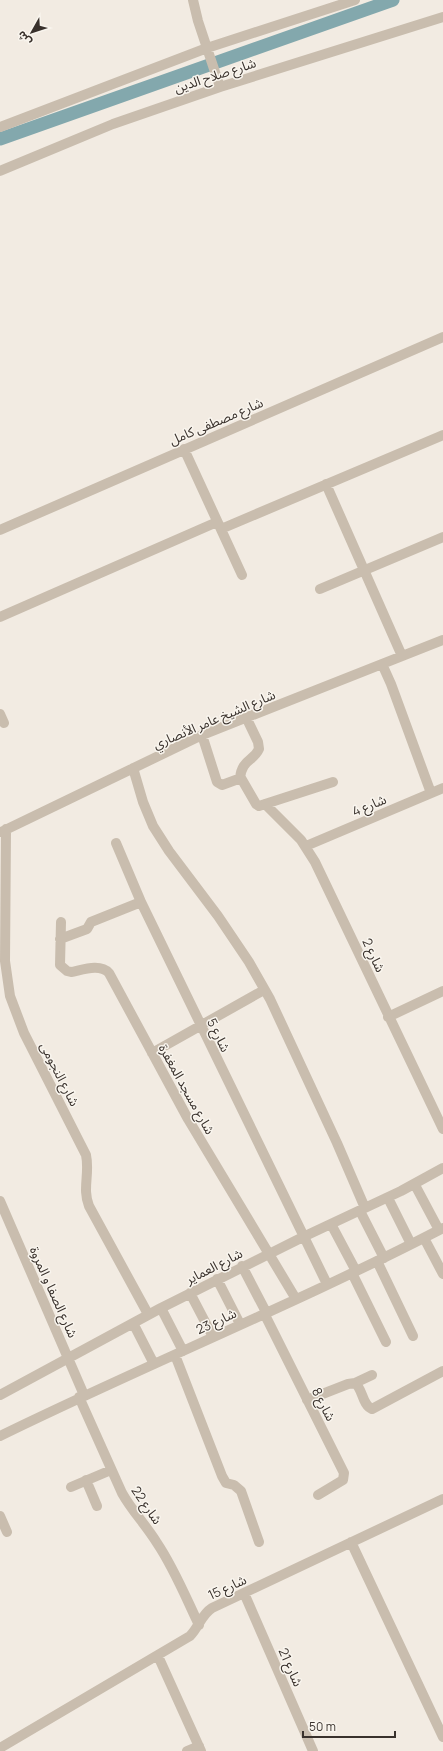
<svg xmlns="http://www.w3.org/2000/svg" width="443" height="1751" viewBox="0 0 443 1751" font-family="Manrope,'Noto Sans Arabic',sans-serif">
  <rect width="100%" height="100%" fill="#f2ebe2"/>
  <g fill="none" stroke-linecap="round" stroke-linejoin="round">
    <path stroke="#83a8ad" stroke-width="13" d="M 0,139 L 393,0"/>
    <path stroke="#c9bdae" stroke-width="10" d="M 193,0 L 198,21 L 220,87
      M 0,127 L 207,48 L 355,0
      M 0,171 L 113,124 L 220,87 L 443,17
      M 184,449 L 242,575
      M 326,484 L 402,656
      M 221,529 L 443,435
      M 0,530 L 443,337
      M 320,589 L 443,537
      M 0,617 L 217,522
      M 382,664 L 391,684 L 431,793
      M 0,714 L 4,723
      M 202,735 L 217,782 L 222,785 L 241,778 L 256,804 L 259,806 L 333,782
      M 133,768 L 143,802 L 153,826 L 169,851 L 218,916 L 249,962 L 270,999 L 337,1143 L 365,1208
      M 240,778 C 242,759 253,762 259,749 L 258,742 L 247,719
      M 265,804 L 301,840 L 315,862 L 443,1129
      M 6,829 L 5,961 L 10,996 L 24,1033 L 86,1155 C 90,1173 82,1189 89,1206 L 148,1314
      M 1,832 L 202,735 L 443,640
      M 116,843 L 141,902 L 327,1284
      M 306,846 L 443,788
      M 61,922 L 60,965 L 67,971 L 71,972 C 82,970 100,963 109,973 L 188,1119 L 296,1299
      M 60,939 L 87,929 L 91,922 L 141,902
      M 388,1017 L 443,991
      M 152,1053 L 264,990
      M 415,1185 L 439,1230
      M 388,1198 L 411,1244
      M 0,1201 L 84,1395
      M 360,1211 L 384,1258
      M 331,1224 L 356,1271
      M 424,1238 L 443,1274
      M 377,1261 L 413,1336
      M 242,1266 L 266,1312
      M 352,1273 L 386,1342
      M 217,1279 L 240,1324
      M 190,1293 L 213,1337
      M 161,1308 L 183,1351
      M 264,1313 L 344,1473 L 343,1480 L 318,1495
      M 133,1323 L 154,1364
      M 175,1355 L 222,1476 L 226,1483 L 234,1485 L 241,1491 L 259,1542
      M 355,1383 L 372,1375
      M 0,1395 L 161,1308 L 303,1237 L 401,1191 L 443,1168
      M 79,1397 L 122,1493 C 132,1511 146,1525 157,1543 C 174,1568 186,1598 199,1625
      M 307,1400 L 348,1384 L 355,1383 C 363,1389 362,1405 372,1409 L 443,1371
      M 0,1436 C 147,1364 298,1303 443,1228
      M 86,1480 L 97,1506
      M 71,1487 L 111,1470
      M 0,1516 L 7,1532
      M 351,1542 L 443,1737
      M 244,1593 L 313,1751
      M 158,1656 L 201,1751
      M 0,1748 L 190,1636 C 199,1627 201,1615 212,1608 L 443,1499
      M 187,1751 L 199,1746"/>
  </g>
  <g text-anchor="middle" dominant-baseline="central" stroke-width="3" stroke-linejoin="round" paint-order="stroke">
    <g font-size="13" fill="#39312c" stroke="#f9f5ee">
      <text transform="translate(215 75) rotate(-18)">شارع صلاح الدين</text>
      <text transform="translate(216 421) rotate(-23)">شارع مصطفى كامل</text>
      <text transform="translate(214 719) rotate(-23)">شارع الشيخ عامر الأنصاري</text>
      <text transform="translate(369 805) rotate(-23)">شارع 4</text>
      <text transform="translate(374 955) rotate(65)">شارع 2</text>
      <text transform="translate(219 1035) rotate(64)">شارع 5</text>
      <text transform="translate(60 1074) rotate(63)">شارع النجومى</text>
      <text transform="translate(187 1089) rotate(61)">شارع مسجد المغفرة</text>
      <text transform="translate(214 1266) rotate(-27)">شارع العماير</text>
      <text transform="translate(54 1292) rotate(66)">شارع الصفا و المروة</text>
      <text transform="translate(216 1321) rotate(-25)">شارع 23</text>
      <text transform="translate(324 1404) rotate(63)">شارع 8</text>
      <text transform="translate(147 1505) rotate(55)">شارع 22</text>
      <text transform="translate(227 1587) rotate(-25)">شارع 15</text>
      <text transform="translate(291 1667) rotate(66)">شارع 21</text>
    </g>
  </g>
  <g transform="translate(32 32) rotate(231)" stroke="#f9f5ee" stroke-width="3" paint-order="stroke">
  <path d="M0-3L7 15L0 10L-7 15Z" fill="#39312c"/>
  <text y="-6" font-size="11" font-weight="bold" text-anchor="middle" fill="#39312c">ش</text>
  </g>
  <path d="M303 1731v6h92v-6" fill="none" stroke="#39312c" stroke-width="2"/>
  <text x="309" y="1731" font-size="12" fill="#39312c" stroke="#f9f5ee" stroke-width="3" paint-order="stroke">50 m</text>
</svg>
